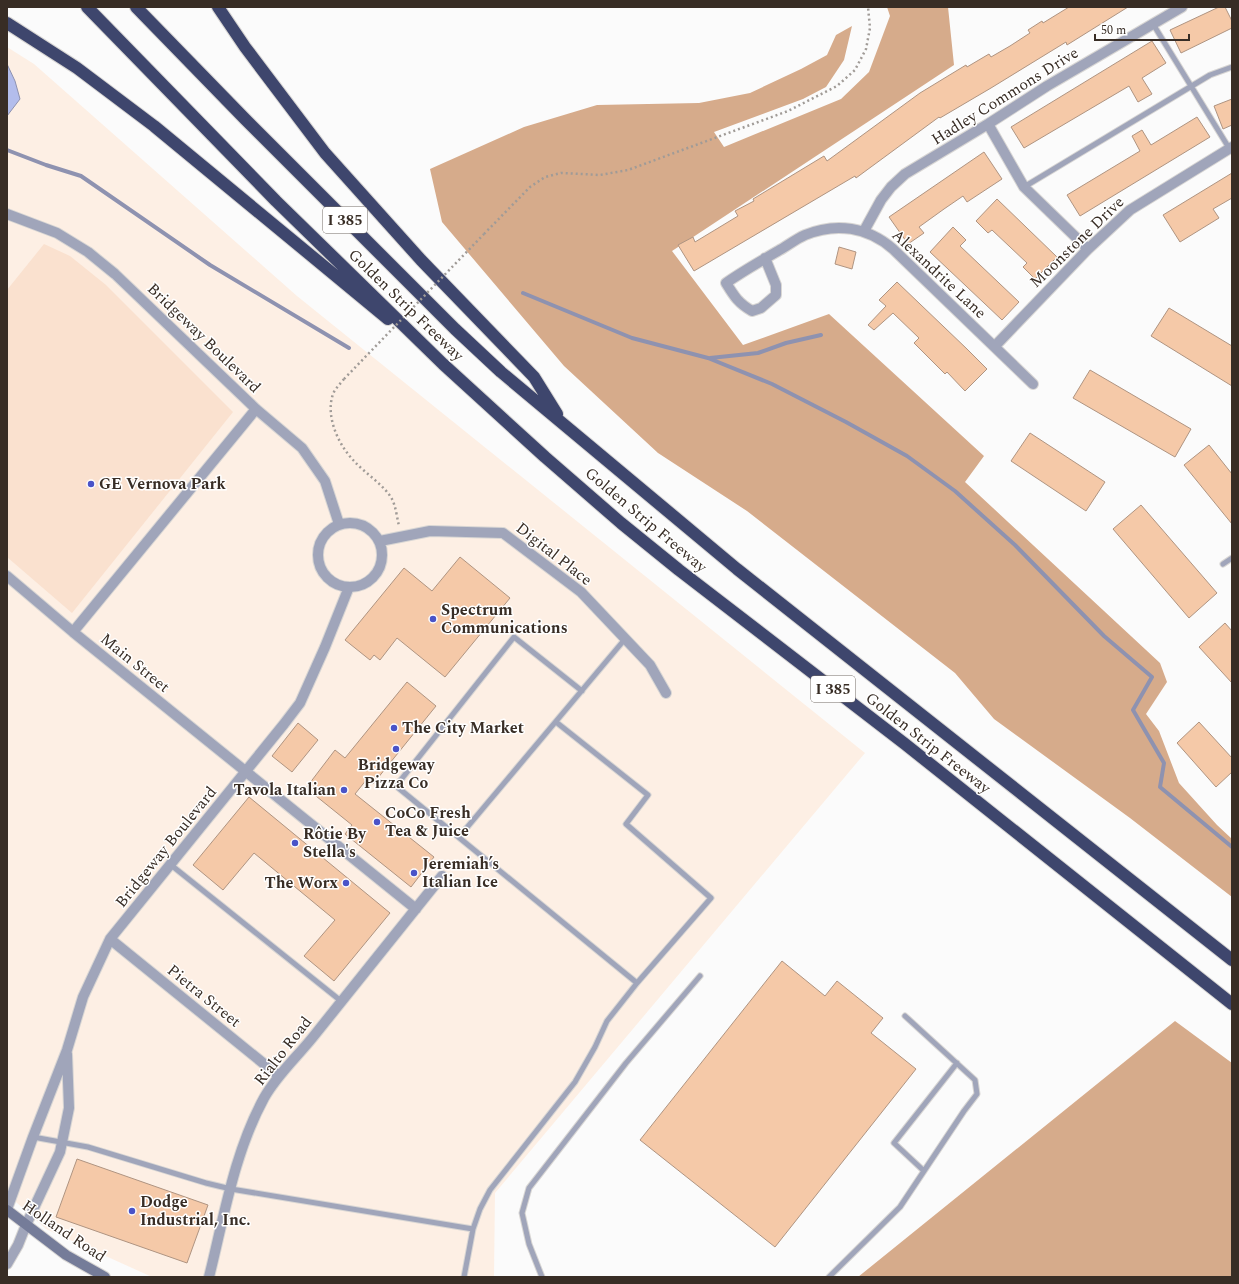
<svg xmlns="http://www.w3.org/2000/svg" width="1239" height="1284" viewBox="0 0 1239 1284" font-family="Spectral,serif">
  <rect width="100%" height="100%" fill="#fbfbfb"/>
  <path fill="#fdefe4" d="M 7,47 L 34,64 L 297,296 L 865,753 L 495,1193 L 494,1277 L 152,1277 L 46,1229 L 7,1194 Z"/>
  <path fill="#fae1cf" d="M 44,244 L 70,256 L 106,285 L 233,412 L 72,613 L 7,557 L 7,290 Z"/>
  <path fill="#d6ab8b" d="M 887,7 L 948,7 L 954,65 L 672,251 L 743,345 L 829,314 L 984,456 L 965,482 L 1160,663 L 1167,682 L 1146,714 L 1159,731 L 1179,783 L 1217,825 L 1232,839 L 1232,897 L 1130,818 L 994,719 L 955,673 L 747,511 L 658,453 L 564,366 L 442,222 L 430,169 L 524,127 L 597,105 L 699,103 L 750,93 L 801,69 L 827,55 L 836,35 L 852,26 L 844,60 L 826,87 L 803,99 L 714,132 L 724,147 L 841,99 L 869,72 L 890,16 Z
    M 1175,1021 L 1232,1063 L 1232,1277 L 858,1277 Z"/>
  <path fill="#b3bdec" stroke="#8e92b0" d="M 7,64 L 15,81 L 20,99 L 7,116 Z"/>
  <g fill="none" stroke-linecap="round" stroke-linejoin="round">
    <path stroke="#8e92b0" stroke-width="4" d="M 7,150 L 46,165 L 81,176 L 210,265 L 349,348
      M 523,293 L 632,338 L 708,358 L 772,384 L 846,422 L 907,456 L 955,491 L 1015,545 L 1104,636 L 1152,677 L 1133,710 L 1164,763 L 1160,787 L 1232,847
      M 710,358 L 758,353 L 786,343 L 821,335"/>
  </g>
  <path fill="#f5c9a8" stroke="#af9481" d="M 1069,7 L 1128,7 L 1067,45 L 1066,42 L 991,88 L 940,118 L 939,117 L 856,178 L 855,176 L 694,271 L 678,245 L 693,237 L 695,242 L 738,216 L 735,211 L 754,201 L 753,199 L 824,156 L 827,161 L 920,93 L 966,65 L 967,67 L 989,54 L 991,57 L 1010,46 L 1030,33 L 1028,30 L 1042,21 L 1043,23 Z
    M 1219,7 L 1225,7 L 1232,21 L 1232,28 L 1181,53 L 1170,30 Z
    M 1152,41 L 1166,63 L 1142,78 L 1152,94 L 1138,102 L 1129,86 L 1024,148 L 1011,127 Z
    M 1232,99 L 1232,125 L 1223,129 L 1214,106 Z
    M 1197,117 L 1210,137 L 1080,216 L 1067,195 L 1140,151 L 1132,136 L 1142,130 L 1151,145 Z
    M 984,152 L 1002,179 L 967,202 L 963,196 L 944,209 L 919,227 L 924,233 L 908,244 L 889,217 Z
    M 1232,173 L 1232,198 L 1213,209 L 1219,218 L 1180,242 L 1163,215 Z
    M 997,199 L 1057,257 L 1035,279 L 1023,267 L 1027,263 L 992,230 L 988,233 L 976,221 Z
    M 953,227 L 966,240 L 960,246 L 1019,302 L 1002,320 L 930,252 Z
    M 839,247 L 856,252 L 852,269 L 835,264 Z
    M 897,282 L 967,349 L 987,369 L 965,391 L 947,372 L 945,374 L 914,343 L 919,338 L 893,313 L 874,330 L 868,325 L 886,306 L 879,300 Z
    M 1169,308 L 1232,346 L 1232,386 L 1151,336 Z
    M 1090,370 L 1191,429 L 1175,457 L 1073,398 Z
    M 1030,433 L 1105,482 L 1086,511 L 1011,461 Z
    M 1209,445 L 1232,474 L 1232,524 L 1184,465 Z
    M 1141,505 L 1217,593 L 1189,618 L 1113,529 Z
    M 460,557 L 510,598 L 445,677 L 397,638 L 380,660 L 374,655 L 370,660 L 345,640 L 404,568 L 432,591 Z
    M 1225,623 L 1232,631 L 1232,683 L 1199,647 Z
    M 407,682 L 436,706 L 373,784 L 367,779 L 355,794 L 434,857 L 411,887 L 345,834 L 352,825 L 306,788 L 335,750 L 345,758 Z
    M 1199,722 L 1232,758 L 1232,772 L 1216,787 L 1177,743 Z
    M 298,723 L 318,740 L 292,772 L 272,756 Z
    M 249,797 L 390,913 L 334,981 L 304,956 L 335,920 L 254,853 L 223,890 L 193,865 Z
    M 782,961 L 825,996 L 837,981 L 883,1018 L 871,1033 L 916,1069 L 775,1247 L 640,1140 Z
    M 77,1159 L 208,1205 L 187,1263 L 56,1217 Z"/>
  <g fill="none" stroke-linecap="round" stroke-linejoin="round">
    <g stroke="#d8d6d4" stroke-width="7">
      <path id="lane" d="M 1153,24 L 1229,148
        M 1024,187 L 1210,75 L 1232,67
        M 1223,564 L 1232,558
        M 556,722 L 648,795 L 626,824 L 711,898 L 637,983 L 396,786 L 514,637 L 582,691
        M 459,837 L 625,639
        M 171,865 L 341,1001
        M 33,1137 L 88,1147 L 206,1183 L 231,1189 L 473,1229
        M 924,1171 L 894,1143 L 957,1063
        M 464,1277 L 473,1229 L 480,1209 L 490,1190 L 575,1082 L 595,1047 L 607,1021 L 637,983
        M 542,1277 L 529,1244 L 522,1213 L 529,1188 L 626,1063 L 700,976
        M 829,1277 L 900,1207 L 964,1111 L 977,1094 L 975,1080 L 905,1016"/>
    </g>
    <g stroke="#d8d6d4" stroke-width="12">
      <path id="street" d="M 988,124 L 1024,187 L 1088,249
        M 7,214 L 57,233 L 88,252 L 115,274 L 256,409 L 302,448 L 325,481 L 339,524
        M 864,231 L 881,200 L 891,187 L 905,174 L 988,124 L 1047,86 L 1182,7
        M 765,258 L 776,285 L 776,295 L 761,308 L 752,311 C 738,303 734,296 726,283 C 743,271 761,261 778,251 C 787,246 796,239 805,235 C 836,222 868,227 893,249 L 1033,384
        M 995,346 L 1088,249 L 1130,210 L 1232,147
        M318 555a32 32 0 1 1 64 0a32 32 0 1 1-64 0Z
        M 380,541 L 430,531 L 503,533 L 581,592 L 650,665 L 666,693
        M 7,576 L 73,632 L 416,909
        M 73,632 L 256,409
        M 110,939 L 279,1076
        M 7,1209 L 33,1137 L 67,1050 L 83,997 L 110,939 L 284,724 L 300,703 L 325,647 L 349,587
        M 7,1264 L 18,1245 L 26,1225 L 60,1152 L 69,1108 L 67,1054
        M 209,1277 C 224,1217 234,1153 264,1098 C 277,1075 297,1057 313,1037 C 356,983 399,929 442,876"/>
    </g>
    <g stroke="#d8d6d4" stroke-width="12">
      <path id="secondary" d="M 7,1210 L 66,1255 L 105,1277"/>
    </g>
    <g stroke="#d8d6d4" stroke-width="14">
      <path id="highway" d="M 87,7 L 276,201 L 443,364 L 545,457 L 621,523 L 679,570 L 905,744 L 1232,1004
        M 136,7 L 245,119 L 455,329 L 501,372 L 737,569 L 1232,960
        M 218,7 L 245,47 L 325,153 L 421,260 L 534,377 L 557,414
        M 7,23 L 77,68 L 154,126 L 388,319"/>
    </g>
    <path stroke="#a09b97" stroke-width="2.5" stroke-dasharray="2 3" stroke-linecap="butt" d="M 484,234 L 530,187 L 545,177 L 561,173 L 600,175 L 628,170 L 788,111 L 837,86 L 855,70 L 866,49 L 870,28 L 868,7
      M 344,379 C 340,384 335,389 333,394 C 325,417 339,446 355,462 C 366,474 384,485 392,499 C 396,507 397,518 399,526"/>
    <use href="#lane" stroke="#a0a5ba" stroke-width="5"/>
    <use href="#street" stroke="#a0a5ba" stroke-width="10"/>
    <use href="#secondary" stroke="#757c99" stroke-width="10"/>
    <use href="#highway" stroke="#3e466d" stroke-width="12"/>
    <path stroke="#a09b97" stroke-width="2.5" stroke-dasharray="2 3" stroke-linecap="butt" d="M 344,379 L 484,234"/>
  </g>
  <g fill="#4a53c8" stroke="#fff" stroke-width="1.5">
    <circle cx="91" cy="484" r="4"/>
    <circle cx="433" cy="619" r="4"/>
    <circle cx="394" cy="728" r="4"/>
    <circle cx="396" cy="749" r="4"/>
    <circle cx="344" cy="790" r="4"/>
    <circle cx="377" cy="822" r="4"/>
    <circle cx="295" cy="843" r="4"/>
    <circle cx="414" cy="873" r="4"/>
    <circle cx="346" cy="883" r="4"/>
    <circle cx="132" cy="1211" r="4"/>
  </g>
  <g text-anchor="middle" dominant-baseline="central" stroke-width="3" stroke-linejoin="round" paint-order="stroke">
    <g fill="#fff" stroke="#746c66" stroke-width="1">
      <rect x="323" y="207" width="44" height="26" rx="3"/>
      <rect x="811" y="676" width="44" height="26" rx="3"/>
    </g>
    <g font-size="15" font-weight="bold" fill="#382d25">
      <text x="345" y="220">I 385</text>
      <text x="833" y="689">I 385</text>
    </g>
    <g font-size="16" fill="#382d25" stroke="#fff">
      <text transform="translate(1005 96) rotate(-32)">Hadley Commons Drive</text>
      <text transform="translate(1077 242) rotate(-44)">Moonstone Drive</text>
      <text transform="translate(939 274) rotate(43)">Alexandrite Lane</text>
      <text transform="translate(406 305) rotate(44)">Golden Strip Freeway</text>
      <text transform="translate(204 338) rotate(44)">Bridgeway Boulevard</text>
      <text transform="translate(646 520) rotate(40)">Golden Strip Freeway</text>
      <text transform="translate(554 554) rotate(38)">Digital Place</text>
      <text transform="translate(135 663) rotate(39)">Main Street</text>
      <text transform="translate(928 743) rotate(38)">Golden Strip Freeway</text>
      <text transform="translate(166 847) rotate(-51)">Bridgeway Boulevard</text>
      <text transform="translate(204 996) rotate(39)">Pietra Street</text>
      <text transform="translate(283 1051) rotate(-52)">Rialto Road</text>
      <text transform="translate(64 1231) rotate(34)">Holland Road</text>
    </g>
    <g font-size="16" font-weight="bold" fill="#382d25" stroke="#fff" text-anchor="start">
      <text x="99" y="484">GE Vernova Park</text>
      <text x="441" y="610">Spectrum<tspan x="441" dy="18">Communications</tspan></text>
      <text x="402" y="728">The City Market</text>
      <text x="396" y="765" text-anchor="middle">Bridgeway<tspan x="396" dy="18">Pizza Co</tspan></text>
      <text x="336" y="790" text-anchor="end">Tavola Italian</text>
      <text x="385" y="813">CoCo Fresh<tspan x="385" dy="18">Tea &amp; Juice</tspan></text>
      <text x="303" y="834">Rôtie By<tspan x="303" dy="18">Stella's</tspan></text>
      <text x="422" y="864">Jeremiah’s<tspan x="422" dy="18">Italian Ice</tspan></text>
      <text x="338" y="883" text-anchor="end">The Worx</text>
      <text x="140" y="1202">Dodge<tspan x="140" dy="18">Industrial, Inc.</tspan></text>
    </g>
  </g>
  <rect width="1239" height="1284" fill="none" stroke="#382d25" stroke-width="16"/>
  <path d="M1095 34v6h94v-6" fill="none" stroke="#382d25" stroke-width="2"/>
  <text x="1101" y="34" font-size="12" fill="#382d25" stroke="#ffffff" stroke-width="3" paint-order="stroke">50 m</text>
</svg>
